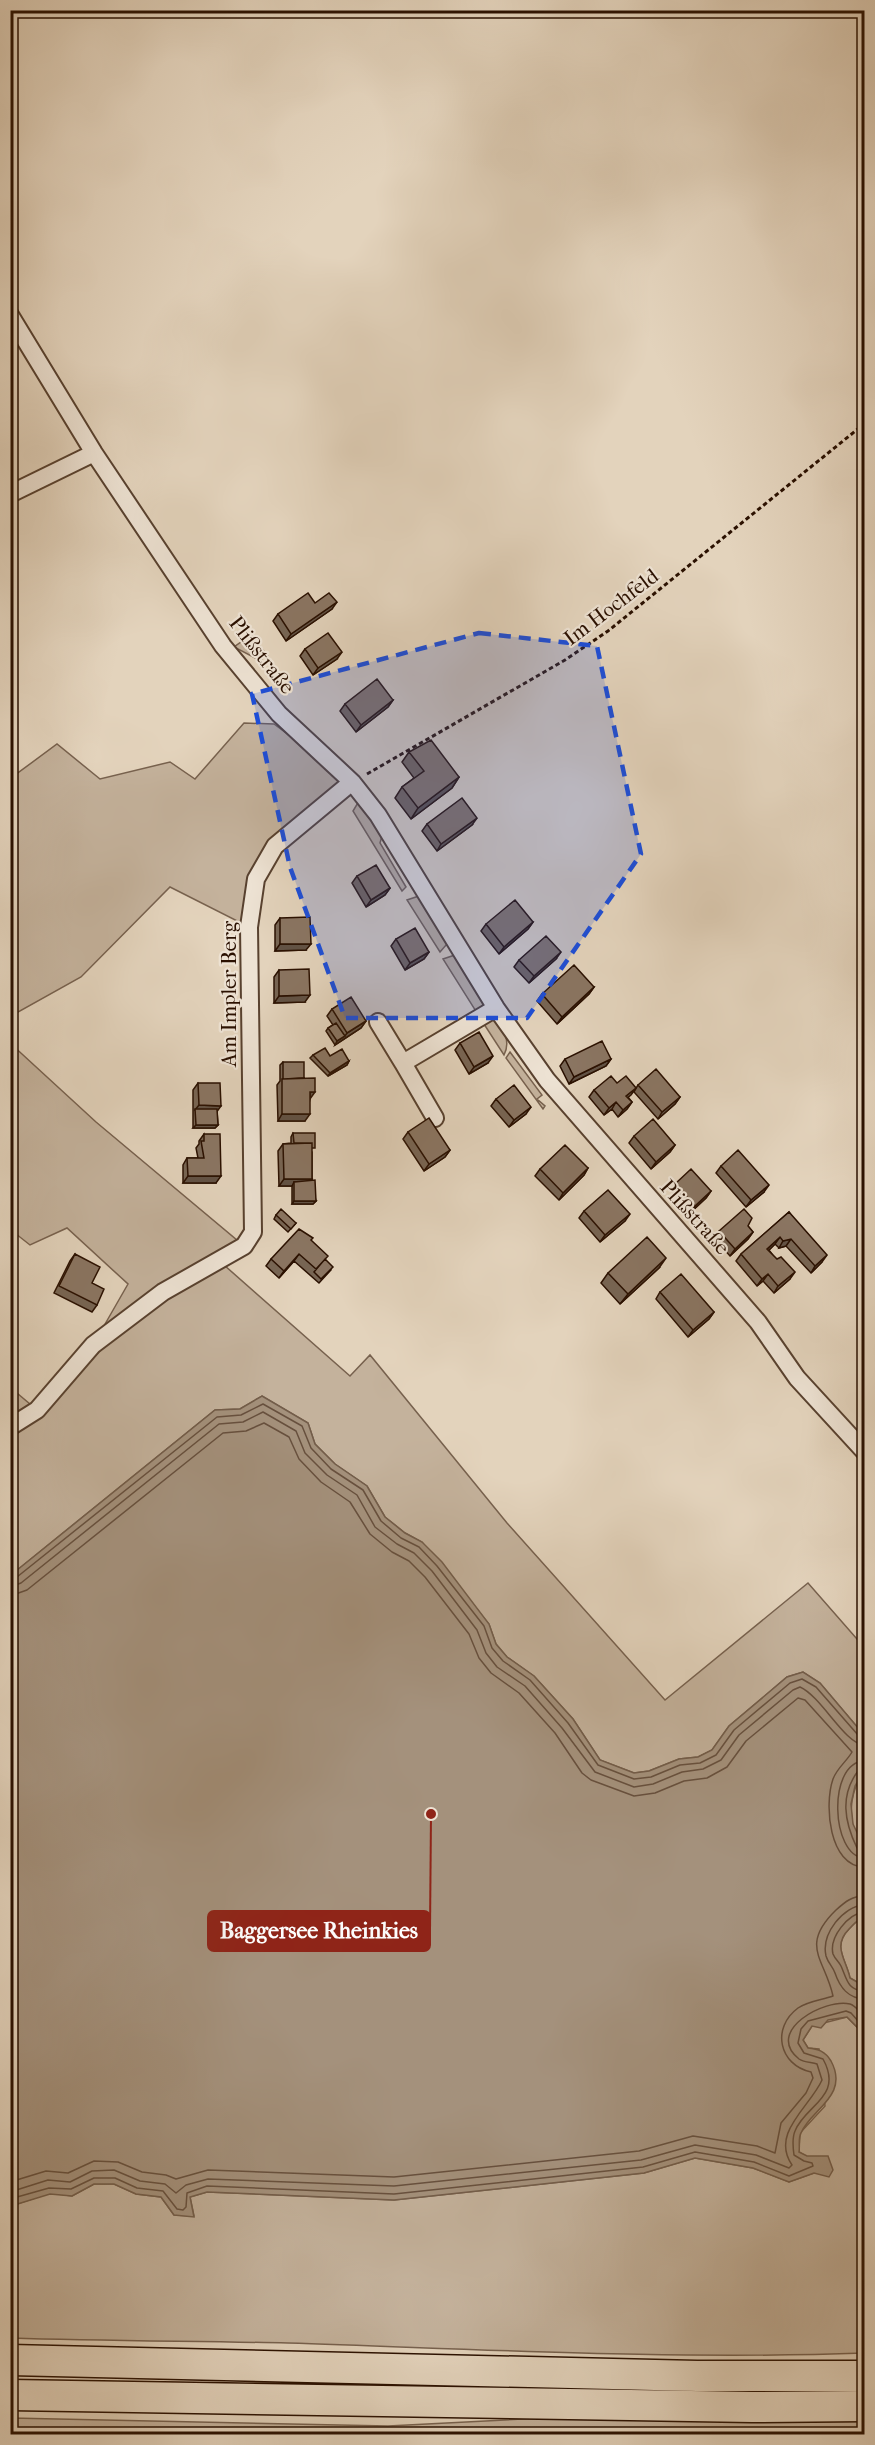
<svg xmlns="http://www.w3.org/2000/svg" width="875" height="2445" viewBox="0 0 875 2445" font-family="'IM FELL French Canon',serif">
  <rect width="100%" height="100%" fill="#e3d3bc"/>
  <filter id="stains"><feTurbulence type="fractalNoise" baseFrequency=".00333" numOctaves="4"/><feColorMatrix values="0 0 0 0 .2 0 0 0 0 .09 0 0 0 0 .02 0 0 0 .5 -.17"/></filter>
  <radialGradient id="worn" r=".72"><stop offset=".6" stop-color="#630" stop-opacity="0"/><stop offset="1" stop-color="#630" stop-opacity=".3"/></radialGradient>
  <path fill="#c4b29c" stroke="#77614e" stroke-width="1.5" d="M 251,635 L 268,656 L 265,658 L 258,649 L 262,660 L 255,651 L 261,661 L 234,647 Z
    M 244,723 L 274,724 L 352,782 L 275,846 L 249,927 L 170,887 L 81,977 L 11,1016 L 11,778 L 57,744 L 100,779 L 170,762 L 195,779 Z
    M 359,801 L 382,836 L 380,843 L 406,887 L 402,891 L 353,811 Z
    M 419,896 L 447,944 L 440,952 L 407,900 Z
    M 455,955 L 483,1003 L 482,1009 L 477,1013 L 443,959 Z
    M 492,1019 C 504,1028 511,1041 504,1055 L 482,1021 Z
    M 10,1043 L 96,1122 L 244,1246 L 93,1345 L 128,1284 L 67,1228 L 30,1245 L 11,1230 Z
    M 510,1052 L 542,1095 L 537,1099 L 545,1106 L 543,1109 L 506,1058 Z
    M 224,1265 L 350,1376 L 370,1355 L 507,1523 L 665,1700 L 808,1583 L 864,1647 L 864,1735 L 820,1683 L 803,1672 L 787,1677 L 729,1726 L 712,1750 L 698,1757 L 679,1759 L 649,1771 L 634,1773 L 600,1760 L 573,1719 L 534,1676 L 507,1657 L 496,1644 L 489,1624 L 422,1542 L 405,1533 L 385,1517 L 367,1486 L 335,1464 L 315,1444 L 308,1423 L 262,1396 L 240,1409 L 215,1410 L 11,1575 L 11,1388 L 37,1410 L 38,1416 L 114,1336 L 142,1313 Z
    M 864,1771 L 864,1847 C 845,1825 849,1793 864,1771 Z
    M 864,1918 L 864,1986 L 850,1978 C 846,1959 832,1947 849,1929 C 854,1924 857,1919 864,1918 Z
    M 847,2017 L 859,2029 L 864,2027 L 864,2353 C 672,2360 480,2349 288,2343 C 195,2341 103,2341 11,2338 L 11,2206 L 50,2193 L 72,2196 L 94,2184 L 114,2184 L 136,2194 L 161,2197 L 174,2215 L 194,2216 L 190,2197 L 207,2192 L 394,2200 L 644,2173 L 695,2158 L 753,2168 L 789,2182 L 814,2173 L 806,2156 L 799,2152 L 800,2133 L 825,2106 L 819,2049 L 808,2048 L 803,2040 L 812,2026 Z
    M 752,2407 L 864,2417 L 864,2434 L 11,2434 L 11,2418 L 388,2426 Z"/>
  <path fill="#a4917c" stroke="#735d4a" stroke-width="1.5" d="M 262,1396 L 308,1423 L 315,1444 L 335,1464 L 367,1486 L 385,1517 L 405,1533 L 422,1542 L 442,1562 L 489,1624 L 496,1644 L 507,1657 L 534,1676 L 573,1719 L 600,1760 L 634,1773 L 649,1771 L 679,1759 L 698,1757 L 712,1750 L 729,1726 L 787,1677 L 803,1672 L 820,1683 L 864,1735 L 864,1771 L 855,1786 L 851,1804 L 853,1824 L 864,1847 L 864,1918 C 857,1919 854,1924 849,1929 C 832,1946 846,1959 850,1978 L 864,1986 L 864,2027 L 859,2029 L 847,2017 L 828,2020 L 821,2028 L 812,2026 L 803,2040 L 808,2048 C 818,2049 825,2051 831,2061 C 850,2096 810,2110 801,2133 C 798,2138 800,2147 799,2152 L 807,2156 L 828,2156 L 833,2170 L 829,2177 L 814,2173 L 789,2182 L 753,2168 L 695,2158 L 644,2173 L 394,2200 L 207,2192 L 190,2197 L 194,2217 L 174,2215 L 161,2197 L 136,2194 L 114,2184 L 94,2184 L 72,2196 L 50,2194 L 11,2206 L 11,1575 L 215,1410 L 240,1409 Z"/>
  <g fill="none" stroke-linecap="round" stroke-linejoin="round">
    <path stroke="#67503e" stroke-width="1.5" d="M 10,1579 L 17,1577 L 217,1417 L 241,1415 L 263,1404 L 302,1426 L 311,1448 L 331,1469 L 363,1490 L 381,1521 L 401,1538 L 419,1547 L 437,1566 L 484,1626 L 492,1648 L 503,1661 L 530,1680 L 568,1723 L 598,1765 L 634,1779 L 651,1777 L 680,1765 L 700,1763 L 716,1755 L 734,1730 L 790,1683 L 802,1679 L 816,1687 L 858,1735 L 864,1737
      M 10,1587 L 21,1583 L 219,1424 L 243,1422 L 263,1412 L 296,1431 L 305,1453 L 327,1475 L 357,1495 L 375,1527 L 397,1544 L 414,1553 L 432,1571 L 477,1630 L 486,1653 L 497,1667 L 525,1686 L 562,1728 L 595,1772 L 634,1787 L 653,1784 L 682,1772 L 703,1769 L 721,1760 L 739,1735 L 793,1690 L 800,1687 C 822,1697 844,1743 864,1745
      M 10,1596 L 27,1590 L 223,1433 L 246,1431 L 264,1423 L 289,1437 L 299,1459 L 321,1482 L 350,1502 L 370,1534 L 392,1552 L 409,1561 L 425,1577 L 469,1634 L 479,1658 L 491,1673 L 519,1693 L 555,1733 L 582,1773 L 591,1780 L 634,1796 L 655,1793 L 684,1781 L 707,1778 L 727,1767 L 746,1741 L 798,1698 L 805,1700 L 852,1752 C 847,1761 837,1768 833,1779 C 824,1805 829,1866 864,1867
      M 864,1761 C 827,1763 831,1856 864,1858
      M 864,1769 L 858,1771 C 840,1795 844,1821 857,1848 L 864,1850
      M 864,1905 C 843,1906 821,1934 826,1956 C 828,1963 833,1967 835,1973 C 840,1988 848,1998 864,1999
      M 864,1912 C 848,1914 829,1937 833,1954 C 835,1959 839,1962 841,1966 C 847,1979 847,1990 864,1991
      M 10,2182 L 46,2171 L 68,2173 L 94,2161 L 118,2162 L 142,2172 L 166,2175 L 176,2179 L 208,2170 L 394,2177 L 639,2151 L 693,2136 L 757,2146 L 775,2153 L 781,2123 L 806,2093 L 813,2078 L 811,2072 C 779,2065 771,2028 798,2008 C 808,2001 822,2000 833,1996 C 825,1959 799,1946 836,1910 C 845,1902 852,1896 864,1896
      M 10,2192 L 48,2180 L 70,2182 L 92,2171 L 114,2170 L 140,2181 L 165,2184 L 176,2193 L 186,2185 L 208,2179 L 394,2186 L 641,2160 L 695,2145 L 756,2155 L 789,2168 L 792,2165 C 770,2133 810,2107 822,2080 L 817,2064 C 812,2062 805,2063 799,2059 C 764,2031 825,1998 850,2004 C 856,2006 859,2012 864,2015
      M 10,2199 L 49,2188 L 71,2189 L 94,2178 L 115,2178 L 137,2188 L 163,2191 L 177,2209 L 183,2210 L 186,2207 L 187,2193 L 207,2186 L 394,2194 L 643,2167 L 695,2152 L 754,2162 L 789,2176 L 813,2166 L 812,2163 L 804,2161 L 794,2155 C 793,2148 792,2138 795,2131 C 805,2105 844,2097 823,2059 L 804,2053 L 798,2043 L 801,2029 L 808,2021 L 846,2011 L 851,2013 L 859,2022 L 864,2022"/>
    <g stroke="#58412f" stroke-width="20">
      <path id="minor" d="M 10,315 L 94,453 L 223,646 L 279,714 L 352,782 L 378,815 L 496,1008 L 547,1080 L 758,1322 L 797,1378 L 864,1451
        M 10,494 L 94,453
        M 378,1022 L 403,1063
        M 435,1118 L 403,1063 L 496,1008
        M 10,1427 L 37,1410 L 93,1345 L 163,1292 L 244,1246 L 253,1232 L 249,927 L 256,879 L 275,846 L 352,782"/>
    </g>
    <g stroke="#2a1000" stroke-width="33">
      <path id="motorway" d="M 10,2360 L 697,2376 L 864,2376
        M 10,2395 L 752,2407 L 864,2406"/>
    </g>
    <path stroke="#2a1000" stroke-width="3" stroke-dasharray="4.5 3" stroke-linecap="butt" d="M 367,774 L 565,660 L 608,631 L 864,424"/>
    <use href="#minor" stroke="#ede2d3" stroke-width="16"/>
    <use href="#motorway" stroke="#e3d3bc" stroke-width="30"/>
  </g>
  <path fill="#776554" stroke="#2a1000" stroke-width="1.5" d="M 315,603 L 332,609 L 286,641 L 273,621 L 278,614 Z
    M 305,649 L 337,659 L 313,675 L 300,656 Z
    M 393,700 L 388,707 L 356,732 L 340,711 L 345,704 Z
    M 409,752 L 459,777 L 452,788 L 411,819 L 395,798 L 402,787 L 414,778 L 402,762 Z
    M 427,824 L 472,825 L 437,851 L 422,831 Z
    M 357,876 L 390,888 L 385,895 L 366,907 L 352,883 Z
    M 280,918 L 306,950 L 275,951 L 275,925 Z
    M 533,922 L 528,929 L 499,954 L 481,931 L 486,924 Z
    M 396,939 L 429,952 L 424,959 L 405,970 L 391,946 Z
    M 556,959 L 529,983 L 514,967 L 519,960 Z
    M 279,970 L 305,1002 L 274,1003 L 274,977 Z
    M 594,987 L 589,994 L 557,1024 L 537,1001 L 542,994 Z
    M 332,1009 L 366,1021 L 361,1028 L 335,1045 L 326,1031 L 328,1028 L 333,1025 L 327,1016 Z
    M 460,1043 L 488,1063 L 469,1074 L 455,1050 Z
    M 313,1055 L 330,1056 L 349,1061 L 347,1065 L 328,1076 L 310,1058 Z
    M 565,1059 L 611,1059 L 606,1066 L 569,1084 L 560,1066 Z
    M 283,1062 L 304,1078 L 310,1099 L 305,1121 L 278,1121 L 277,1085 L 280,1081 L 280,1065 Z
    M 198,1083 L 217,1111 L 218,1125 L 215,1128 L 193,1128 L 193,1090 Z
    M 617,1083 L 636,1088 L 628,1097 L 632,1102 L 627,1109 L 618,1117 L 612,1109 L 604,1115 L 589,1097 L 594,1090 Z
    M 638,1085 L 680,1097 L 675,1104 L 658,1119 L 634,1092 Z
    M 496,1099 L 526,1114 L 509,1127 L 491,1106 Z
    M 408,1132 L 450,1150 L 445,1157 L 424,1171 L 403,1139 Z
    M 293,1133 L 312,1152 L 312,1179 L 311,1181 L 316,1201 L 313,1204 L 292,1204 L 292,1186 L 279,1186 L 278,1151 L 283,1144 L 291,1143 L 291,1137 Z
    M 204,1134 L 216,1183 L 183,1183 L 183,1165 L 187,1158 L 198,1158 L 196,1148 L 199,1144 L 199,1141 Z
    M 634,1136 L 675,1145 L 670,1152 L 651,1169 L 629,1143 Z
    M 721,1166 L 764,1192 L 746,1207 L 716,1173 Z
    M 588,1168 L 584,1175 L 559,1200 L 535,1176 L 540,1169 Z
    M 675,1184 L 711,1191 L 706,1198 L 690,1213 L 671,1190 Z
    M 584,1211 L 625,1221 L 600,1242 L 579,1218 Z
    M 789,1212 L 822,1262 L 811,1273 L 786,1246 L 779,1248 L 775,1244 L 769,1250 L 790,1279 L 774,1293 L 763,1281 L 757,1286 L 736,1261 L 741,1254 Z
    M 276,1215 L 296,1223 L 288,1232 L 274,1219 Z
    M 748,1226 L 753,1232 L 748,1239 L 730,1256 L 714,1238 L 719,1231 Z
    M 311,1241 L 325,1259 L 331,1270 L 319,1283 L 294,1261 L 279,1278 L 266,1266 L 271,1259 Z
    M 75,1254 L 92,1283 L 97,1305 L 92,1312 L 54,1293 L 70,1261 Z
    M 659,1268 L 620,1304 L 601,1283 L 608,1273 Z
    M 660,1292 L 714,1312 L 709,1319 L 688,1337 L 656,1299 Z"/>
  <path fill="#615245" stroke="#2a1000" stroke-width="1.5" d="M 337,602 L 332,609 L 286,641 L 291,634 Z
    M 342,652 L 337,659 L 313,675 L 318,668 Z
    M 393,700 L 388,707 L 356,732 L 361,725 Z
    M 459,777 L 452,788 L 411,819 L 418,808 Z
    M 477,818 L 472,825 L 437,851 L 441,844 Z
    M 390,888 L 385,895 L 366,907 L 371,900 Z
    M 533,922 L 528,929 L 499,954 L 504,947 Z
    M 280,944 L 311,944 L 306,950 L 275,951 Z
    M 429,952 L 424,959 L 405,970 L 410,963 Z
    M 561,952 L 556,959 L 529,983 L 534,976 Z
    M 594,987 L 589,994 L 557,1024 L 562,1017 Z
    M 310,995 L 305,1002 L 274,1003 L 279,996 Z
    M 366,1021 L 361,1028 L 335,1045 L 337,1041 L 345,1036 L 347,1033 Z
    M 493,1056 L 488,1063 L 469,1074 L 474,1067 Z
    M 611,1059 L 606,1066 L 569,1084 L 574,1077 Z
    M 349,1061 L 347,1065 L 328,1076 L 330,1073 Z
    M 636,1088 L 631,1095 L 621,1103 L 626,1096 Z
    M 310,1092 L 315,1092 L 310,1099 Z
    M 680,1097 L 675,1104 L 658,1119 L 662,1112 Z
    M 616,1102 L 612,1109 L 604,1115 L 609,1108 Z
    M 632,1102 L 627,1109 L 618,1117 L 623,1110 Z
    M 199,1105 L 221,1106 L 216,1113 L 195,1110 Z
    M 531,1107 L 526,1114 L 509,1127 L 514,1120 Z
    M 282,1114 L 310,1114 L 305,1121 L 278,1121 Z
    M 196,1125 L 218,1125 L 215,1128 L 193,1128 Z
    M 675,1145 L 670,1152 L 651,1169 L 656,1162 Z
    M 450,1150 L 445,1157 L 424,1171 L 429,1164 Z
    M 588,1168 L 584,1175 L 559,1200 L 563,1193 Z
    M 188,1176 L 221,1176 L 216,1183 L 183,1183 Z
    M 284,1179 L 312,1179 L 308,1186 L 294,1182 L 292,1186 L 279,1186 Z
    M 769,1185 L 764,1192 L 746,1207 L 751,1200 Z
    M 711,1191 L 706,1198 L 690,1213 L 695,1206 Z
    M 294,1201 L 316,1201 L 313,1204 L 292,1204 Z
    M 630,1214 L 625,1221 L 600,1242 L 605,1235 Z
    M 753,1232 L 748,1239 L 730,1256 L 735,1249 Z
    M 780,1237 L 775,1244 L 763,1256 L 767,1249 Z
    M 791,1239 L 786,1246 L 779,1248 L 783,1241 Z
    M 299,1254 L 294,1261 L 279,1278 L 284,1271 Z
    M 827,1255 L 822,1262 L 811,1273 L 815,1266 Z
    M 666,1258 L 659,1268 L 620,1304 L 628,1294 Z
    M 795,1272 L 790,1279 L 774,1293 L 778,1286 Z
    M 768,1274 L 763,1281 L 757,1286 L 762,1279 Z
    M 714,1312 L 709,1319 L 688,1337 L 693,1330 Z"/>
  <path fill="#8a7562" stroke="#2a1000" stroke-width="1.5" d="M 308,593 L 315,603 L 329,593 L 337,602 L 291,634 L 278,614 Z
    M 328,633 L 342,652 L 318,668 L 305,649 Z
    M 377,679 L 393,700 L 361,725 L 345,704 Z
    M 431,740 L 459,777 L 418,808 L 402,787 L 424,771 L 409,752 Z
    M 462,798 L 477,818 L 441,844 L 427,824 Z
    M 376,865 L 390,888 L 371,900 L 357,876 Z
    M 515,900 L 533,922 L 504,947 L 486,924 Z
    M 310,917 L 311,944 L 280,944 L 280,918 Z
    M 415,928 L 429,952 L 410,963 L 396,939 Z
    M 546,936 L 561,952 L 534,976 L 519,960 Z
    M 574,965 L 594,987 L 562,1017 L 542,994 Z
    M 309,969 L 310,995 L 279,996 L 279,970 Z
    M 351,997 L 366,1021 L 347,1033 L 332,1009 Z
    M 336,1023 L 345,1036 L 337,1041 L 328,1028 Z
    M 479,1032 L 493,1056 L 474,1067 L 460,1043 Z
    M 602,1041 L 611,1059 L 574,1077 L 565,1059 Z
    M 325,1048 L 330,1056 L 342,1049 L 349,1061 L 330,1073 L 313,1055 Z
    M 283,1062 L 304,1062 L 304,1078 L 283,1079 Z
    M 656,1069 L 680,1097 L 662,1112 L 638,1085 Z
    M 611,1076 L 617,1083 L 626,1076 L 636,1088 L 626,1096 L 632,1102 L 623,1110 L 616,1102 L 609,1108 L 594,1090 Z
    M 315,1078 L 315,1092 L 310,1092 L 310,1114 L 282,1114 L 282,1079 Z
    M 198,1083 L 220,1083 L 221,1106 L 199,1105 Z
    M 514,1085 L 531,1107 L 514,1120 L 496,1099 Z
    M 195,1109 L 217,1109 L 218,1125 L 196,1125 Z
    M 429,1118 L 450,1150 L 429,1164 L 408,1132 Z
    M 653,1119 L 675,1145 L 656,1162 L 634,1136 Z
    M 293,1133 L 315,1133 L 315,1148 L 312,1148 L 312,1143 L 294,1143 Z
    M 204,1134 L 220,1134 L 221,1176 L 188,1176 L 187,1158 L 204,1158 L 201,1141 L 204,1141 Z
    M 312,1143 L 312,1179 L 284,1179 L 283,1144 Z
    M 565,1145 L 588,1168 L 563,1193 L 540,1169 Z
    M 738,1150 L 769,1185 L 751,1200 L 721,1166 Z
    M 691,1169 L 711,1191 L 695,1206 L 675,1184 Z
    M 315,1180 L 316,1201 L 294,1201 L 294,1182 Z
    M 608,1190 L 630,1214 L 605,1235 L 584,1211 Z
    M 281,1209 L 296,1223 L 291,1229 L 276,1215 Z
    M 744,1209 L 752,1218 L 748,1226 L 753,1232 L 735,1249 L 719,1231 Z
    M 789,1212 L 827,1255 L 815,1266 L 791,1239 L 783,1241 L 780,1237 L 767,1249 L 777,1259 L 781,1257 L 795,1272 L 778,1286 L 768,1274 L 762,1279 L 741,1254 Z
    M 299,1229 L 313,1238 L 311,1240 L 328,1256 L 316,1269 L 299,1254 L 284,1271 L 271,1259 Z
    M 647,1237 L 666,1258 L 628,1294 L 608,1273 Z
    M 75,1254 L 100,1267 L 92,1283 L 104,1289 L 97,1305 L 59,1286 Z
    M 325,1259 L 333,1267 L 321,1279 L 314,1272 Z
    M 681,1274 L 714,1312 L 693,1330 L 660,1292 Z"/>
  <path fill="#1d4ed8" fill-opacity="0.2" stroke="#1d4ed8" stroke-width="4.5" stroke-dasharray="12 8" stroke-linejoin="round" d="M 479,633 L 597,646 L 641,854 L 527,1018 L 345,1018 L 290,867 L 252,694 Z"/>
  <g text-anchor="middle" dominant-baseline="central" stroke-width="4.5" stroke-linejoin="round" paint-order="stroke">
    <g font-size="21" fill="#2a1000" stroke="#ede2d3">
      <text transform="translate(611 607) rotate(-37)">Im Hochfeld</text>
      <text transform="translate(262 655) rotate(52)">Plißstraße</text>
      <text transform="translate(229 994) rotate(-90)">Am Impler Berg</text>
      <text transform="translate(695 1217) rotate(48)">Plißstraße</text>
    </g>
  </g>
  <path fill="none" stroke="#8f2418" stroke-width="2" d="M431 1814L430 1931"/>
  <circle fill="#8f2418" stroke="#ede2d3" stroke-width="2" cx="431" cy="1814" r="6"/>
  <rect fill="#8f2418" stroke="#8f2418" stroke-width="2" x="208" y="1911" width="222" height="40" rx="6"/>
  <g font-size="22" text-anchor="middle" font-weight="bold" fill="#fff">
    <text x="319" y="1938">Baggersee Rheinkies</text>
  </g>
  <rect width="875" height="2445" fill="none" stroke="#e3d3bc" stroke-width="36"/>
  <rect x="12" y="12" width="851" height="2421" fill="none" stroke="#2a1000" stroke-width="3"/>
  <rect x="18" y="18" width="839" height="2409" fill="none" stroke="#2a1000" stroke-width="1.5"/>
  <rect width="100%" height="100%" filter="url(#stains)"/>
  <rect width="100%" height="100%" fill="url(#worn)"/>
</svg>
